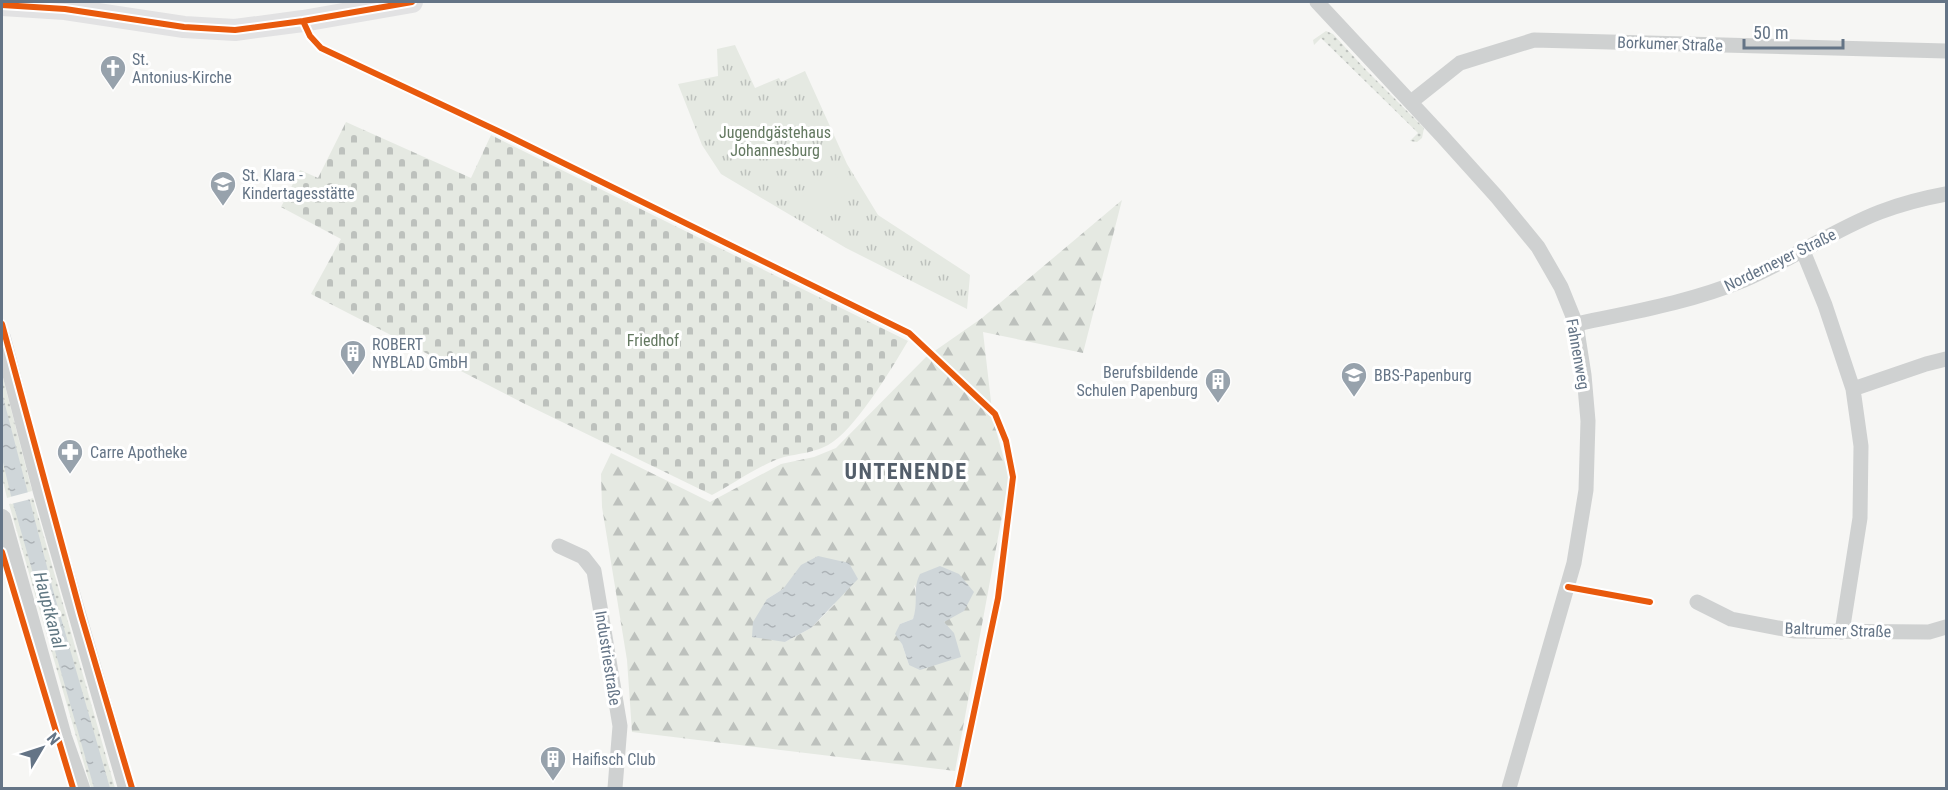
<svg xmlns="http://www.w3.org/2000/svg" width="1948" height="790" viewBox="0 0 1948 790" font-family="'Roboto Condensed',sans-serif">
  <defs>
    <pattern id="grass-dots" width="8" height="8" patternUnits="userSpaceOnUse" patternTransform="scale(1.5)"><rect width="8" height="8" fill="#e5e9e2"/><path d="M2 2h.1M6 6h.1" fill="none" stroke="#bdc1bd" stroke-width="1.8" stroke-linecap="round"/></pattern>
    <pattern id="forest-firs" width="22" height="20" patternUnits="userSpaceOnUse" patternTransform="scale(1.5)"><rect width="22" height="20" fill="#e5e9e2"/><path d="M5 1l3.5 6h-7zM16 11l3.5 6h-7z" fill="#bdc1bd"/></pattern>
    <pattern id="cemetery-stones" width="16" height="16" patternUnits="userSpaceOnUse" patternTransform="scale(1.5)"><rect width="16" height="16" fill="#e5e9e2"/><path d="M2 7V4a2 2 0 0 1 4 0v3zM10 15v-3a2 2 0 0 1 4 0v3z" fill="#bdc1bd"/></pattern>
    <pattern id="park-tufts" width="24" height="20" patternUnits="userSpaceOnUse" patternTransform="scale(1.5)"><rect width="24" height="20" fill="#e5e9e2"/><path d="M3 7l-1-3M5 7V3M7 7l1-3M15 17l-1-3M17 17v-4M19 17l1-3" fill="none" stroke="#bdc1bd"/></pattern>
    <pattern id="water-ripples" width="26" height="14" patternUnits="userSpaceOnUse" patternTransform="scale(1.5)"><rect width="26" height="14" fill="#cfd6d9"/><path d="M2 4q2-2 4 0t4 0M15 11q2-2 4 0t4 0" fill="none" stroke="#acb2b6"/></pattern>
  </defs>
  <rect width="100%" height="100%" fill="#f6f6f4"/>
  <path fill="url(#grass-dots)" d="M 1326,31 L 1333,34 L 1366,70 L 1424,128 L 1422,138 L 1417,142 L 1410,141 L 1418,133 L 1321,38 L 1314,45 L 1313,40 Z
    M 2,374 L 32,491 L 7,498 L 2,477 Z
    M 33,498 L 115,788 L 91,788 L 9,504 Z"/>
  <path fill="url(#forest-firs)" fill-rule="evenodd" d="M 1122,200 L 1083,353 L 983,332 L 993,419 L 1009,478 L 955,771 L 632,732 L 627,660 L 602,507 L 601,474 L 611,453 L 710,502 L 781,464 L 814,457 L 836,448 L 926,357 L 982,318 ZM 914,585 L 944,622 L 909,665 L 902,644 L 900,624 L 913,619 L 918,606 ZM 783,589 L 835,604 L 811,628 L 785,642 L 767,599 Z"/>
  <path fill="url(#cemetery-stones)" d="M 346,122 L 471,178 L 491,135 L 908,341 C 892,368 859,423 834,441 C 819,453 798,453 781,458 C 762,464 731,485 712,495 L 523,403 L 311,294 L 341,239 L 281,207 L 300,170 L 318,178 Z"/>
  <path fill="url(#park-tufts)" d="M 735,45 L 755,88 L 779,78 L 781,82 L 805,71 L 847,164 L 878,215 L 970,275 L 967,309 L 846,248 L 721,174 L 702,145 L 678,84 L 718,76 L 717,49 Z"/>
  <path fill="#e5e9e2" d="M 833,171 L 848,193 L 817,215 L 801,192 Z"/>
  <path fill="url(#water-ripples)" d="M 2,393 L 53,590 L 110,788 L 94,788 L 11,496 L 2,458 Z
    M 818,556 L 849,563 L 858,579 L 811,628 L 785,642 L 752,637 L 753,622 L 767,599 L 783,589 L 801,565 Z
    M 940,566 L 959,574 L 974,592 L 964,611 L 944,622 L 954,633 L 961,657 L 920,670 L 909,665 L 902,644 L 895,634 L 900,624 L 913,619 C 919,601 912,590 920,574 Z"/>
  <path fill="#f6f6f4" d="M 29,492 L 31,499 L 11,504 L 10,497 Z"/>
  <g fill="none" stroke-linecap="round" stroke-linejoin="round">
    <path stroke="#cfd1d1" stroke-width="15" d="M 1317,2 L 1442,136 L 1497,197 L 1538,247 L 1561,287 L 1576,324 L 1584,375 L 1588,421 L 1586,490 L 1574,563 L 1509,788
      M 1411,102 L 1460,63 L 1534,40 L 1946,51
      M 1803,251 L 1825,305 L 1853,389 L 1861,446 L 1860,518 L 1842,632
      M 1576,324 C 1633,312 1691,302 1744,280 C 1791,260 1833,230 1880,212 C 1901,204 1924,198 1946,194
      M 1853,389 L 1926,364 L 1946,359
      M 559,546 L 583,557 L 594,571 L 620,726 L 615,788
      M 1697,602 L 1731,619 L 1794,631 L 1929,632 L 1946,627"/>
    <path stroke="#cfd1d1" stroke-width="18" d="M 2,338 L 42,492 L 127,788
      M 2,518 L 63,737 L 81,788"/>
    <path stroke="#e2e2e3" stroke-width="22" d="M 2,5 L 65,9 L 184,27 L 235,30 L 303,21 L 412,2"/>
    <g stroke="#fff" stroke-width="10">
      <path id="cycleway" d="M 2,5 L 65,9 L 184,27 L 235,30 L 303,21 L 412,2
        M 303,21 L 310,36 L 321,48 L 500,132 L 909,333 L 995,414 L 1006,441 L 1013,477 L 998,598 L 958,788
        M 2,324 L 81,615 L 132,788
        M 2,552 L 73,788
        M 1568,587 L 1650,602"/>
    </g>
    <use href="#cycleway" stroke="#e8590c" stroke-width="6"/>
  </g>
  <defs>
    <g id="church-pin" transform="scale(1.35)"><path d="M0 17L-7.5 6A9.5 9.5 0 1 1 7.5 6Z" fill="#97a2ac" stroke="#fff"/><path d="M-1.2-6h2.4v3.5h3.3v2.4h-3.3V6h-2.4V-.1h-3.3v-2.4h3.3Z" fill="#fff"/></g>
    <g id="school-pin" transform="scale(1.35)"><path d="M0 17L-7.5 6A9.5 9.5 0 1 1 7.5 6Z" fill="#97a2ac" stroke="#fff"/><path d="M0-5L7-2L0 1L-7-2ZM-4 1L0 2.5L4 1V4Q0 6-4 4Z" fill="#fff"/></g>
    <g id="building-pin" transform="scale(1.35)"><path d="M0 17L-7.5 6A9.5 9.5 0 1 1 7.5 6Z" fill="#97a2ac" stroke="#fff"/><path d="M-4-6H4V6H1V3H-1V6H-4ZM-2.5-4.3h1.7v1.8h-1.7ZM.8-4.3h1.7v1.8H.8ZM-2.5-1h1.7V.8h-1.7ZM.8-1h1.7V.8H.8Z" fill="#fff"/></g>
    <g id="pharmacy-pin" transform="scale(1.35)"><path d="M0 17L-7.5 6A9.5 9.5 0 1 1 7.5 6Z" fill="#97a2ac" stroke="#fff"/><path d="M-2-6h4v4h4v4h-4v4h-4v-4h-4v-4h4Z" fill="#fff"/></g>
  </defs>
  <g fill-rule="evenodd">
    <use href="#church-pin" x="113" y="68"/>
    <use href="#school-pin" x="223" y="184"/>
    <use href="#building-pin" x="353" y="353"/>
    <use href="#school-pin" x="1354" y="375"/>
    <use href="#building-pin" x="1218" y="381"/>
    <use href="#pharmacy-pin" x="70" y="452"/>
    <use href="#building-pin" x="553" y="759"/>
  </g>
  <g text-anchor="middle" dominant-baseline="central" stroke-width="6" stroke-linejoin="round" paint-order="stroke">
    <g font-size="16" fill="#647486" stroke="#fff">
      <text transform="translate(1670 44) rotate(2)">Borkumer Straße</text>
      <text transform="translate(1780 260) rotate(-26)">Norderneyer Straße</text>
      <text transform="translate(1578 354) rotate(80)">Fahnenweg</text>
      <text transform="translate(1838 630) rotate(2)">Baltrumer Straße</text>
      <text transform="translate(608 658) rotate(81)">Industriestraße</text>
    </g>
    <g font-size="16" fill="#647486" stroke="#fff" text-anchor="start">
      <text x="132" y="59">St.<tspan x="132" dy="18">Antonius-Kirche</tspan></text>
      <text x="242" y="175">St. Klara -<tspan x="242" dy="18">Kindertagesstätte</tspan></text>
      <text x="372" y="344">ROBERT<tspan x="372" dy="18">NYBLAD GmbH</tspan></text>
      <text x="1198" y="372" text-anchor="end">Berufsbildende<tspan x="1198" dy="18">Schulen Papenburg</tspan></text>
      <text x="1374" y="375">BBS-Papenburg</text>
      <text x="90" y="452">Carre Apotheke</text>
      <text x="572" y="759">Haifisch Club</text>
    </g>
    <g font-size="16" fill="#637860" stroke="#fff">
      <text x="775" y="132">Jugendgästehaus<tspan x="775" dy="18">Johannesburg</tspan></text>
      <text x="653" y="340">Friedhof</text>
    </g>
    <g font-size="18" font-style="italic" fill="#607782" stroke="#fff">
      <text transform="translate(50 610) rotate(75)">Hauptkanal</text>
    </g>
    <g font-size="22" font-weight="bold" letter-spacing="1.5" fill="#535e6a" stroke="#fff">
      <text x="906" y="471">UNTENENDE</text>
    </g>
  </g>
  <rect width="1948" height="790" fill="none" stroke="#647486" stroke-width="6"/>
  <g transform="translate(42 748) rotate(51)" stroke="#ffffff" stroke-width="4.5" paint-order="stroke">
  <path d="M0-4.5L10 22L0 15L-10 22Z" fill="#647486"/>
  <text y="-9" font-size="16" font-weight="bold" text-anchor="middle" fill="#647486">N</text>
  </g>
  <path d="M1744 39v9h99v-9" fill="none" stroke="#647486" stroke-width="3"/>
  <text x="1753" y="39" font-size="18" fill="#647486" stroke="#ffffff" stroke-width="4.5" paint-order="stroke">50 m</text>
</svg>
